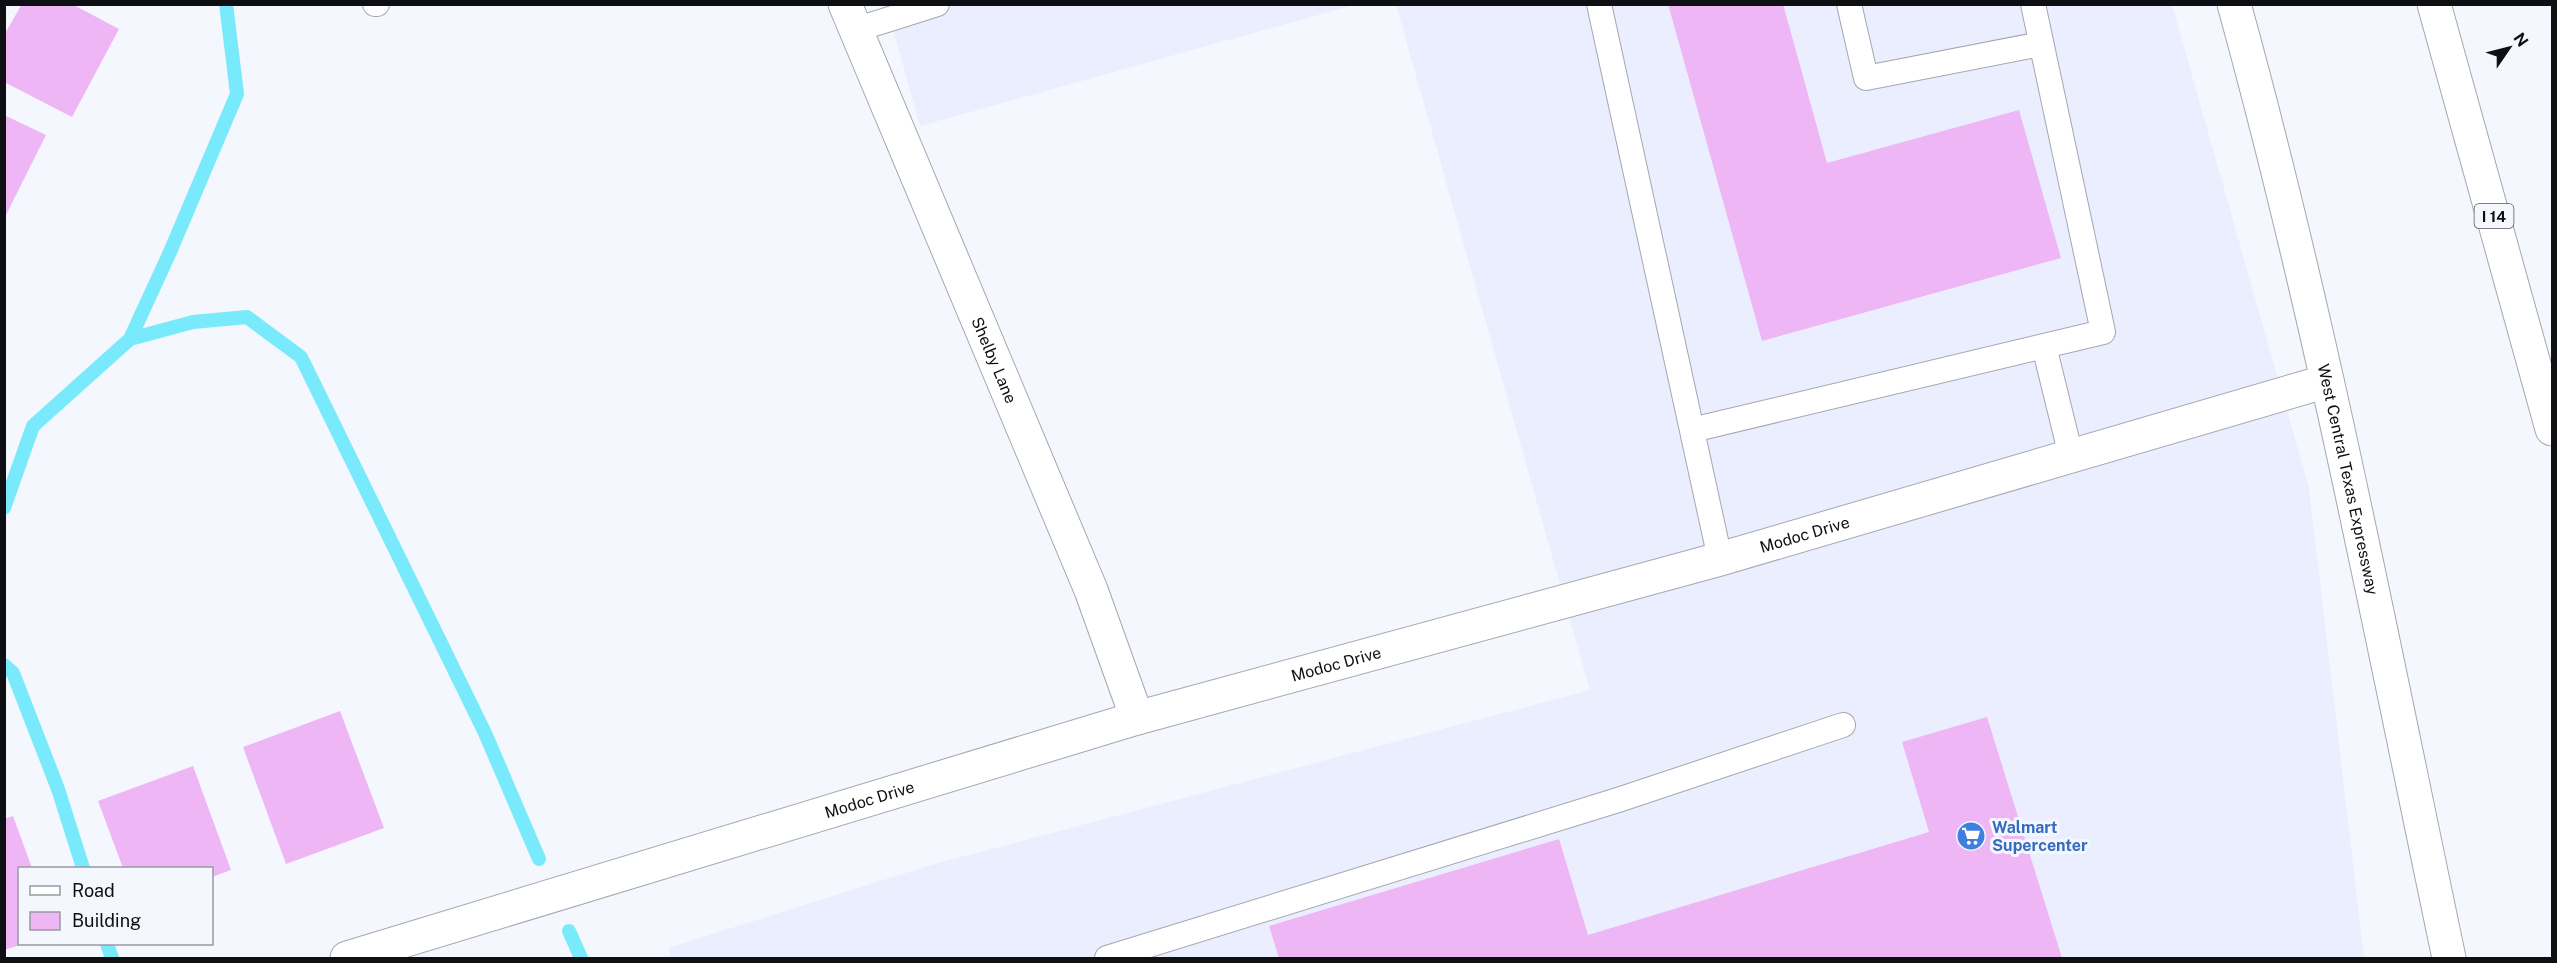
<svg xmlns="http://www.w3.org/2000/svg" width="2557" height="963" viewBox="0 0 2557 963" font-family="'Public Sans',sans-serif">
  <rect width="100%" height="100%" fill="#f5f7fe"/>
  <path fill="#eaeefe" d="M 886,4 L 1354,5 L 920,126 Z
    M 1396,5 L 2172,5 L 2309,488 L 2364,958 L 671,958 L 668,948 L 931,865 L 1590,690 Z"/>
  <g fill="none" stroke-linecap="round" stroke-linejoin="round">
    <path stroke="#79eafc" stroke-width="14" d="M 130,339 L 193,322 L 247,317 L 301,357 L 485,733 L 539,859
      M 4,508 L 33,426 L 130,339 L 170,252 L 237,94 L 226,4
      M 4,665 L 13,673 L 58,789 L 83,868
      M 569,931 L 581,958
      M 107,944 L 112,958"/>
  </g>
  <path fill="#efb6f5" d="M 22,4 L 72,4 L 119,29 L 72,117 L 4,82 L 4,35 Z
    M 1668,4 L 1783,4 L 1827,163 L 2019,110 L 2061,258 L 1762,341 Z
    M 4,115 L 46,135 L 6,215 L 4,214 Z
    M 340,711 L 384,828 L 286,864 L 243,747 Z
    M 1987,717 L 2062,958 L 1279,958 L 1269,926 L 1559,839 L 1588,935 L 1929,832 L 1902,742 Z
    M 193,766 L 231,870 L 212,877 L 212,868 L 123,868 L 98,801 Z
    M 13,816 L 32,868 L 20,868 L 20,945 L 4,950 L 4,819 Z"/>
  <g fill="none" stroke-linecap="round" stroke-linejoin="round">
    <g stroke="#a5a7af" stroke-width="26">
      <path id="lane" d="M 375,4 L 377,4
        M 1599,4 L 1720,559
        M 1849,4 L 1866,78 L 2041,44
        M 855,30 L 937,4
        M 2044,346 L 2071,456
        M 1692,430 L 2103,332 L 2033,4
        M 1107,958 L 1618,800 L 1843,725"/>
    </g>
    <g stroke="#a5a7af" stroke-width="35">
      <g id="street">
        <path id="s1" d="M 845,4 L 1091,590 L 1137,718"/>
      </g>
    </g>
    <g stroke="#a5a7af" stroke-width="35">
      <g id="secondary">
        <path id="s2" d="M 2234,4 C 2321,319 2382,640 2449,958"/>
        <path id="s3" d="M 347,958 L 1137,718 L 1720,559 L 2327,381"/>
      </g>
    </g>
    <g stroke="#a5a7af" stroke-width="35">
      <path id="highway" d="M 2434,4 L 2552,429"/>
    </g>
    <use href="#lane" stroke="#fff" stroke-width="24"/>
    <use href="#street" stroke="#fff" stroke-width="33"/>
    <use href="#secondary" stroke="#fff" stroke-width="33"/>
    <use href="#highway" stroke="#fff" stroke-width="33"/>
  </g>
  <defs>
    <g id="supermarket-disc" transform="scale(1.5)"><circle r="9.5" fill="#3f7fe0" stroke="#f5f7fe"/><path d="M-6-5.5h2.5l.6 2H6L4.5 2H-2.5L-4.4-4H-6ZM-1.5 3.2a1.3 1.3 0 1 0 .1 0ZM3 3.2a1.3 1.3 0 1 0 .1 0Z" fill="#fff"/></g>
  </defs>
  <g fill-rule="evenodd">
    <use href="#supermarket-disc" x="1971" y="836"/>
  </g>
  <g text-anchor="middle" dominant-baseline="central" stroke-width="6" stroke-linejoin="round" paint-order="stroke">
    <rect fill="#f5f7fe" stroke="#535559" stroke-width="1.5" x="2474.5" y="204" width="39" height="24" rx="4.5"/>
    <g font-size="15" font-weight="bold" fill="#0e0f12">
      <text x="2494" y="216">I 14</text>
    </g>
    <g font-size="16" fill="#0e0f12" stroke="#f5f7fe">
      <text stroke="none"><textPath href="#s1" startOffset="386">Shelby Lane</textPath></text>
      <text stroke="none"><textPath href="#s2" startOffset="489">West Central Texas Expressway</textPath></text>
      <text stroke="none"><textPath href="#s3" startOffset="1518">Modoc Drive</textPath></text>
      <text stroke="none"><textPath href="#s3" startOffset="1032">Modoc Drive</textPath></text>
      <text stroke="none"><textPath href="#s3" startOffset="546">Modoc Drive</textPath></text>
    </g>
    <g font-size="16" font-weight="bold" fill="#366cbe" stroke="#f5f7fe" text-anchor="start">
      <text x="1992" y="827">Walmart<tspan x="1992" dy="18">Supercenter</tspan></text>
    </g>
  </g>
  <rect width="2557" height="963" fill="none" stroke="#0e0f12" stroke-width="12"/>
  <rect x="18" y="867" width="195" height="78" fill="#f5f7fe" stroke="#999aa0" stroke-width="1.5"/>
  <rect x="30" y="886" width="30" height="9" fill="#ffffff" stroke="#999aa0" stroke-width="1.5"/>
  <text x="72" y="897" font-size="18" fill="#0e0f12">Road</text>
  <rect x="30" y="912" width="30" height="18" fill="#efb6f5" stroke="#999aa0" stroke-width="1.5"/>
  <text x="72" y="927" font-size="18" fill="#0e0f12">Building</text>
  <g transform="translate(2509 48) rotate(55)" stroke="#f5f7fe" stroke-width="4.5" paint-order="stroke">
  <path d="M0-4.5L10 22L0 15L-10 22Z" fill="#0e0f12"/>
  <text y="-9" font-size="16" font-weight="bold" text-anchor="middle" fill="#0e0f12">N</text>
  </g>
</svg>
